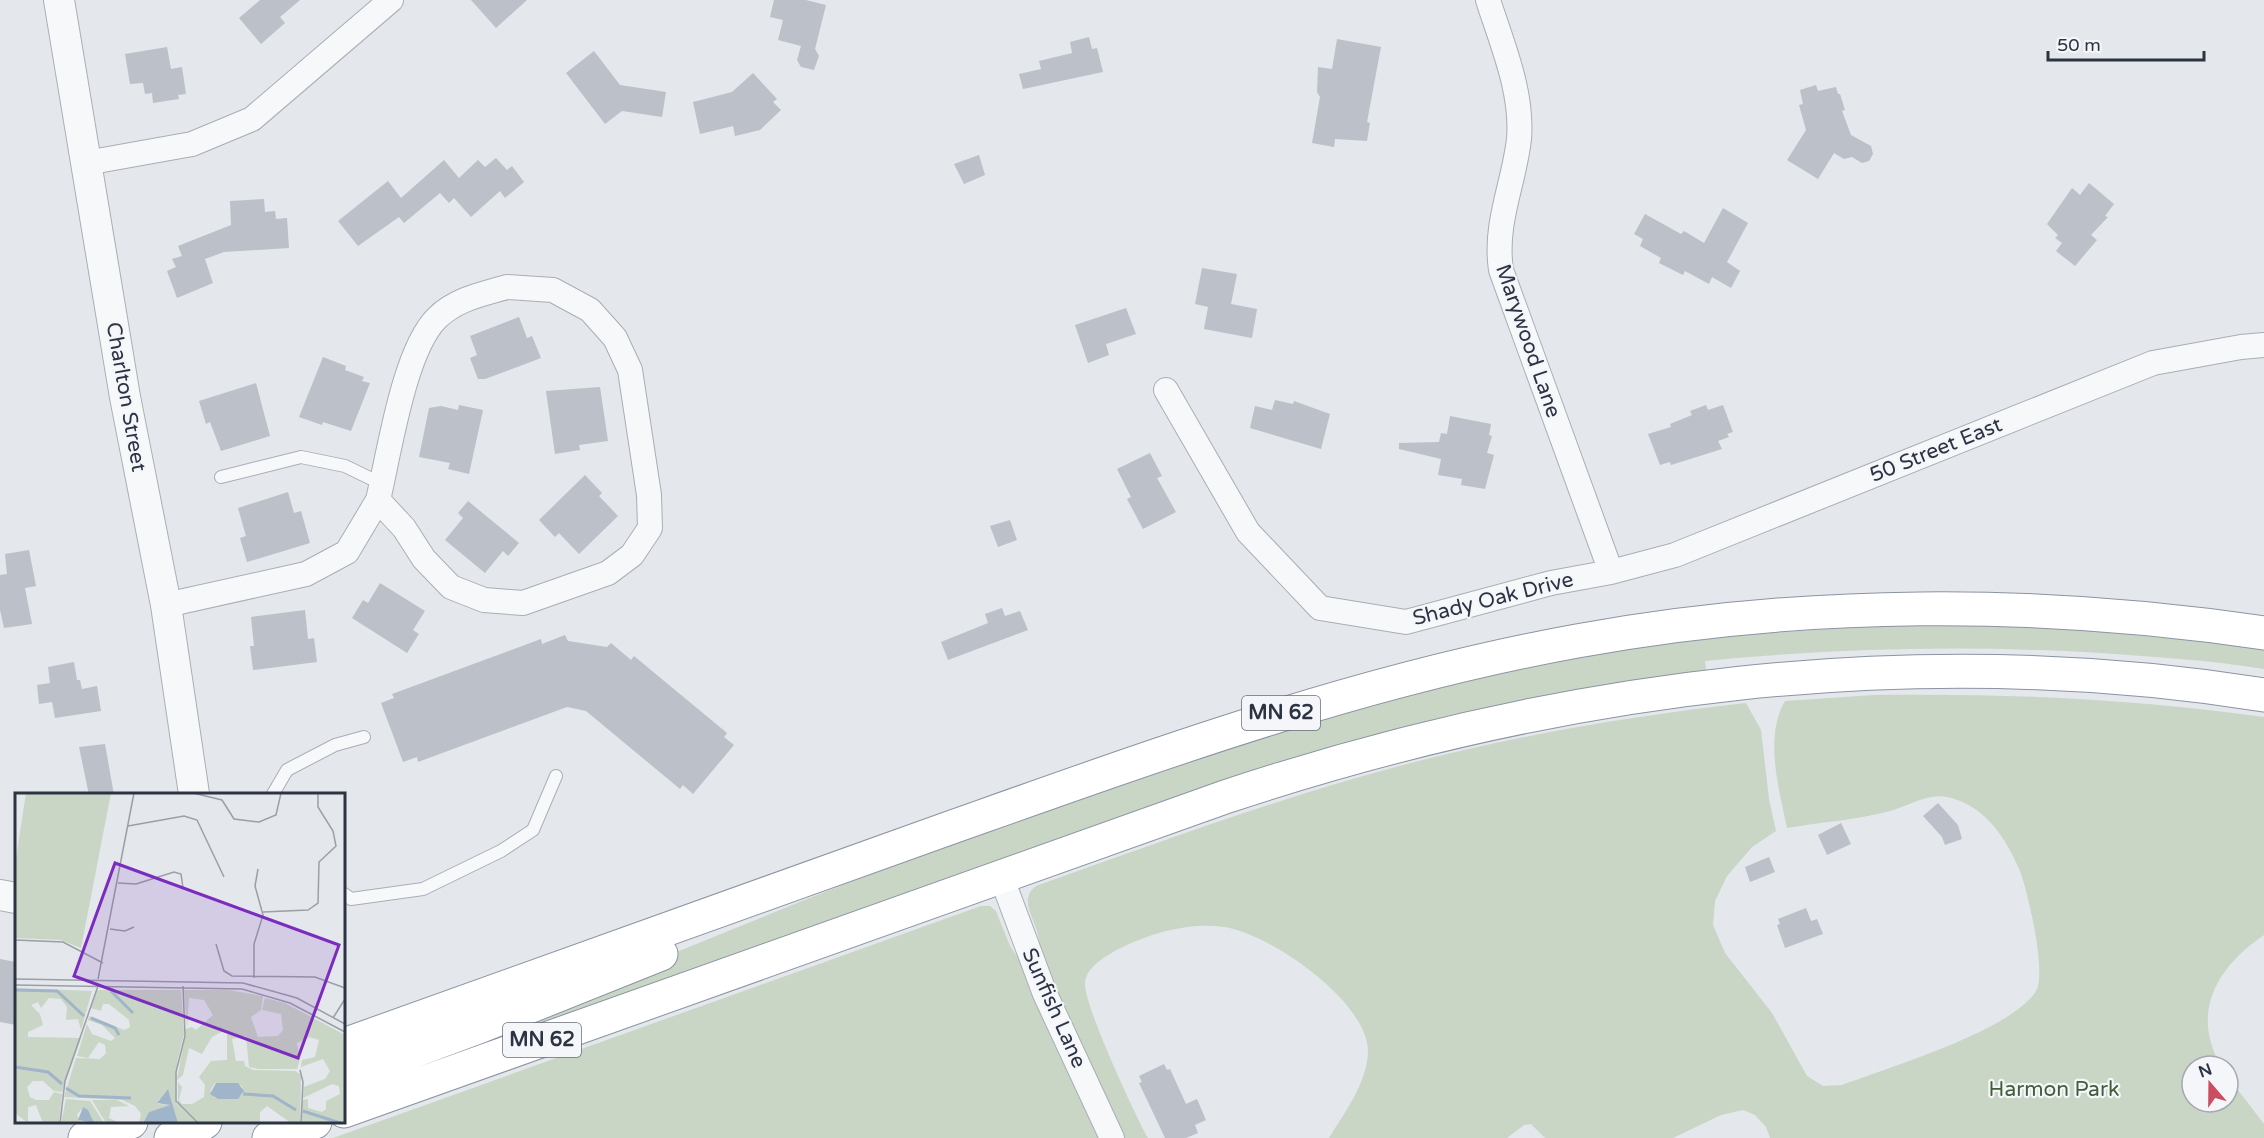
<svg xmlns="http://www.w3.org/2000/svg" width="2264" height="1138" viewBox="0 0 2264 1138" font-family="'Varela Round',sans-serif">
  <rect width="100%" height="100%" fill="#e4e7eb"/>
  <path fill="#c9d5c5" d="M 1914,625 L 2056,627 L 2264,648 L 2264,669 C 2210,660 2155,657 2101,653 C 1968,645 1838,648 1705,661 L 1706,670 L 1590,687 L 1451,715 L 1268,766 L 344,1095 L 344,1083 C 543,1010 737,924 936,849 C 990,829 1045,810 1099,791 C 1258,735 1419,684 1585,655 C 1694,637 1803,629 1914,625 Z
    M 1875,695 C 2005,693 2134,699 2264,717 L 2264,935 C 2217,967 2190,1012 2221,1066 L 2192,1066 L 2192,1102 L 2228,1102 L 2228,1077 L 2264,1124 L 2264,1138 L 1770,1138 L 1766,1127 L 1755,1115 L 1743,1110 L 1721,1115 L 1673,1138 L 1545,1138 L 1531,1124 L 1524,1125 L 1507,1138 L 1329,1138 C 1345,1112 1367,1083 1368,1052 C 1369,1002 1269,933 1224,927 C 1187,922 1147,934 1115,951 C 1103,958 1086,968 1085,983 C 1083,1003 1135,1115 1148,1138 L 1120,1138 L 1040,960 C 1039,952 1040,943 1038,935 C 1035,919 1018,899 1036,886 C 1175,837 1315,784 1460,751 C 1554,729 1650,714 1746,703 L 1761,730 L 1769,799 L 1776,831 L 1752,847 L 1727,876 L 1715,901 L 1713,925 L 1725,953 L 1772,1013 L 1807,1076 L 1823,1086 L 1842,1085 C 1887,1068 2013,1030 2036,991 C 2047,973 2028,892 2020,871 C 2006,838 1985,805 1947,797 C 1927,793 1909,806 1890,811 C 1857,820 1821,822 1787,828 C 1779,789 1764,737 1785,701 Z
    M 981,906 L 990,906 L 996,911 L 1010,946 L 1026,970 L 1104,1138 L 333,1138 Z"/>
  <path fill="#bbc0c9" d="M 260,0 L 300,0 L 280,17 L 285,23 L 261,44 L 239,18 Z
    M 471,0 L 527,0 L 496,28 Z
    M 774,0 L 806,0 L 826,5 L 815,49 L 819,56 L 814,70 L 801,67 L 797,60 L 801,46 L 778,40 L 783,20 L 770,17 Z
    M 1089,37 L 1092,49 L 1097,48 L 1103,72 L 1023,89 L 1019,74 L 1041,69 L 1039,61 L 1072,53 L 1070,42 Z
    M 1337,39 L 1381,47 L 1367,122 L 1370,123 L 1367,141 L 1335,139 L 1334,147 L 1312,143 L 1320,97 L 1317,92 L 1318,67 L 1332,69 Z
    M 167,47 L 171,69 L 182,67 L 186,94 L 178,95 L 179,99 L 153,103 L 152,93 L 145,94 L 143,83 L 130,84 L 125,54 Z
    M 594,51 L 620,85 L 666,92 L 662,117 L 622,111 L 605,124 L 566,73 Z
    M 753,73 L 777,99 L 773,102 L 781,110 L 760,130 L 735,136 L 733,126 L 700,134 L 693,102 L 732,92 Z
    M 1816,85 L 1818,91 L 1836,87 L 1838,94 L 1840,94 L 1845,110 L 1842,111 L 1851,135 L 1871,146 L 1873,154 L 1869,161 L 1862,163 L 1852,157 L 1844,159 L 1834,153 L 1818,179 L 1787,160 L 1806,130 L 1799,105 L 1803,104 L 1800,90 Z
    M 979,155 L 985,175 L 964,184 L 954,164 Z
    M 496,158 L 507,170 L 512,166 L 524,182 L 505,198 L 500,191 L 471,217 L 454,198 L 449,203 L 440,193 L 404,223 L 399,217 L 358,246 L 338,221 L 388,181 L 401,198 L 444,160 L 459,178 L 478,160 L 485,167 Z
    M 2089,183 L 2114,204 L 2105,216 L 2108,217 L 2091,235 L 2097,240 L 2075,266 L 2056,251 L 2062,243 L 2055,238 L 2058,235 L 2047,224 L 2072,188 L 2080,195 Z
    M 264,199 L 265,212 L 275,211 L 276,219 L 287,218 L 289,248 L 224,252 L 205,259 L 213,283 L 177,298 L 167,271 L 176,267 L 172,259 L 182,256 L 178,246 L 231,225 L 230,201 Z
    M 1723,208 L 1748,223 L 1727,262 L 1740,271 L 1731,288 L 1712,277 L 1709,284 L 1685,271 L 1683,275 L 1659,263 L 1661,258 L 1640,246 L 1643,239 L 1634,234 L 1645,214 L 1681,234 L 1684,231 L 1704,243 Z
    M 1202,268 L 1237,274 L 1231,304 L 1257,309 L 1252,338 L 1204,329 L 1208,307 L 1195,304 Z
    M 1126,308 L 1136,334 L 1106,344 L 1109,355 L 1088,363 L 1075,325 Z
    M 519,317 L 527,338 L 532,336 L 541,358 L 485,379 L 478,379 L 470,358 L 477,355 L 470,336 Z
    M 323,357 L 346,366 L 345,370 L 364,377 L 362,381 L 370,383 L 351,431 L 323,422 L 322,425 L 299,417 Z
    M 256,383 L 270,436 L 221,451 L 210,422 L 206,424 L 199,401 Z
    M 600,387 L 608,441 L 579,445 L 580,450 L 555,454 L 546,391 Z
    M 1275,400 L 1293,404 L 1294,401 L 1330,414 L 1321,449 L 1250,428 L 1255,406 L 1272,410 Z
    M 459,405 L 483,410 L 469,474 L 448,469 L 450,463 L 419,457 L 429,408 L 441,406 L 458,410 Z
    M 1706,405 L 1708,410 L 1723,405 L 1733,432 L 1727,434 L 1729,437 L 1718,441 L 1722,449 L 1671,465 L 1670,462 L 1660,465 L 1648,434 L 1671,427 L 1670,424 L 1692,415 L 1690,411 Z
    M 1450,416 L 1491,424 L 1489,435 L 1492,436 L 1487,453 L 1494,455 L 1485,489 L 1461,485 L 1462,479 L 1438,475 L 1441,459 L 1399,449 L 1399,443 L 1439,442 L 1441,433 L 1447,434 Z
    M 1150,453 L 1162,476 L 1157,478 L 1176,512 L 1143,529 L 1127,499 L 1131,497 L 1117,469 Z
    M 585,475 L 602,493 L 599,496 L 618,516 L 579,554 L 559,533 L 555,537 L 539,520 Z
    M 288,492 L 294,513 L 301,511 L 310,543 L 247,562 L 240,538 L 246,536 L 238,508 Z
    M 468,501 L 519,543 L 508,556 L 503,551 L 485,573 L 445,540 L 463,518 L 458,513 Z
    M 1010,520 L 1017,540 L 998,547 L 990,526 Z
    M 29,550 L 36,586 L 25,588 L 32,624 L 4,628 L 0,610 L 0,575 L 7,574 L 5,554 Z
    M 380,583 L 425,611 L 413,630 L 419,634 L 407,653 L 352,618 L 363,600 L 368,603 Z
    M 1002,608 L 1005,616 L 1020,611 L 1028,630 L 948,660 L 941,642 L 988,623 L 985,614 Z
    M 305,610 L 308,639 L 314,638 L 317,662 L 253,670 L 250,646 L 254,646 L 251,617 Z
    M 565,635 L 568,641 L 607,647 L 611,643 L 631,660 L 634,656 L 727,733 L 724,737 L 734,745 L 693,794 L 683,785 L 680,789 L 586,711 L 567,707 L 418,762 L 417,757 L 403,762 L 381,703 L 394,698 L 392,694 L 541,639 L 542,644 Z
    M 74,662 L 77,680 L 80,680 L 82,689 L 97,686 L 101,711 L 55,718 L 52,702 L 39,704 L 37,685 L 50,683 L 48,667 Z
    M 105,744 L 114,795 L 89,795 L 79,747 Z
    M 1938,803 L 1958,825 L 1962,839 L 1945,845 L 1942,837 L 1923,816 Z
    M 1841,823 L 1851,844 L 1827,855 L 1818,835 Z
    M 1769,857 L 1775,872 L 1750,882 L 1745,867 Z
    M 1806,908 L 1811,921 L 1817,919 L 1823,934 L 1785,948 L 1777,925 L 1780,924 L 1778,919 Z
    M 0,959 L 16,962 L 16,1025 L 0,1022 Z
    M 1164,1064 L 1167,1070 L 1170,1069 L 1186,1104 L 1197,1099 L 1206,1120 L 1195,1125 L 1198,1133 L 1186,1138 L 1165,1138 L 1139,1083 L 1142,1082 L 1139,1076 Z"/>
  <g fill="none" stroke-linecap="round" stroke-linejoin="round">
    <g stroke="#a9aeb6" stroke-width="14">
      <path id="service" d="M 221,477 L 301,457 L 345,466 L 382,484
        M 273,794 L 287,770 L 335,745 L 364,737
        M 344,894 L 351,899 L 423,889 L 501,851 L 533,830 L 556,776"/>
    </g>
    <g stroke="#a9aeb6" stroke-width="26">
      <path id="minor" d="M 1488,0 C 1502,44 1523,92 1519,139 C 1514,184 1494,223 1501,270 L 1611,572
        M 86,163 L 192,144 L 252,119 L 391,0
        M 507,287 L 553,290 L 590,310 L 615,338 L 630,370 L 649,495 L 650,528 L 632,555 L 608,573 L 523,603 L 484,600 L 451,587 L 424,559 L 404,528 L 378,500 C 389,454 404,350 437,318 C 456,299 483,294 507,287 Z
        M 1166,390 L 1248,532 L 1320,608 L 1406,622 L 1551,583 L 1611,572 L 1675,555 L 2153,363 L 2241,347 L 2264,345
        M 166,605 L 306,574 L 347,552 L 378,500
        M 1001,876 L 1045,994 L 1112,1138"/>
    </g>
    <g stroke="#a9aeb6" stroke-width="32">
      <path id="tertiary" d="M 59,0 L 125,397 L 166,605 L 194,794
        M 0,895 L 16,898"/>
    </g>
    <g stroke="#8b94a2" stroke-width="35">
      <path id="trunk" d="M 344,1045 C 547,972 751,899 955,826 C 1161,753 1362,680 1577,641 C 1802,600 2038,599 2264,633
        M 344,1077 L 481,1026 L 661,954
        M 344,1111 L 1225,797 C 1559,686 1913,639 2264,695
        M 85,1138 L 131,1122
        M 171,1138 L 192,1130 L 205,1122
        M 269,1138 L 315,1122"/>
    </g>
    <use href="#service" stroke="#f7f8fa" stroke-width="12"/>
    <use href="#minor" stroke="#f7f8fa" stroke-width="24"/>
    <use href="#tertiary" stroke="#f7f8fa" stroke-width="30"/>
    <use href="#trunk" stroke="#fff" stroke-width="33"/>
  </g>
  <g text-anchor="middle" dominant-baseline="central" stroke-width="4.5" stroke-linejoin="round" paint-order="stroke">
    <g fill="#f4f6f9" stroke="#686e7a" stroke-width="1.5">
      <rect x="1242" y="696" width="78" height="34" rx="4.5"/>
      <rect x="503" y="1023" width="78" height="34" rx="4.5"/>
    </g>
    <g font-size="20" font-weight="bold" fill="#2c3444">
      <text x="1281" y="713">MN 62</text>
      <text x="542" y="1040">MN 62</text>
    </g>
    <g font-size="21" fill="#2c3444" stroke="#f4f6f9">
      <text transform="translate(1528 341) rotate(71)">Marywood Lane</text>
      <text transform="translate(126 397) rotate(80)">Charlton Street</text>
      <text transform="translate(1936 450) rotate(-22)">50 Street East</text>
      <text transform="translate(1493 599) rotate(-14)">Shady Oak Drive</text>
      <text transform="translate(1054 1008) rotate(66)">Sunfish Lane</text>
    </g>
    <g font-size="21" fill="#405f39" stroke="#f4f6f9">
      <text x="2054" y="1089">Harmon Park</text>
    </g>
  </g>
  <g transform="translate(15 793)">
    <rect width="330" height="330" fill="#e4e7eb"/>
    <path d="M 11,0 L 96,0 L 66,155 L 46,147 L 0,145 L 0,72 ZM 0,195 L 77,198 L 66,237 L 63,226 L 51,227 L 52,214 L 46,206 L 34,205 L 26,215 L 23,209 L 16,212 L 25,221 L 28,232 L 13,239 L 13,244 L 66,245 L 47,299 L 39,298 L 28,288 L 18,288 L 12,294 L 15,304 L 21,307 L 34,307 L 39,299 L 47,301 L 44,330 L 28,330 L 21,312 L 13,314 L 13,330 L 0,320 ZM 82,197 L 166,197 L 169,241 L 162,270 L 161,310 L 182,330 L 163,330 L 153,296 L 143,308 L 143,311 L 155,312 L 134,319 L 128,330 L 124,330 L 126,321 L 120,313 L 107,307 L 49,304 L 61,265 L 85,266 L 91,260 L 90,252 L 84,249 L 73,265 L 62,263 L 72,231 L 77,241 L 96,248 L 100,245 L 87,232 L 73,227 L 74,223 L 109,237 L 115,234 L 114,227 L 94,211 L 88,211 L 86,218 L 76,215 ZM 169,197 L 213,197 L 248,203 L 246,217 L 236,224 L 243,244 L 263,243 L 268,237 L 266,221 L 247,217 L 250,205 L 270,210 L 330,242 L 330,330 L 287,330 L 287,307 L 293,306 L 293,315 L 307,319 L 311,316 L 311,308 L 325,301 L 324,293 L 317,291 L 288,305 L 289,294 L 310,286 L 315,278 L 308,266 L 286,274 L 287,267 L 300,264 L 304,247 L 294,244 L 282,250 L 285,266 L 282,276 L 244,276 L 234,274 L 231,243 L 217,246 L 221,268 L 229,268 L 230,273 L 238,277 L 280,278 L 286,282 L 285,330 L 276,330 L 252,313 L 245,319 L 245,330 L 184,330 L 163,311 L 163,289 L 167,294 L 164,307 L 167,311 L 177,311 L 189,304 L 190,292 L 184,284 L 196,268 L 212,267 L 212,240 L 210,237 L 197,244 L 187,261 L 174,255 L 168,282 L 162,287 L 171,236 L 177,234 L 181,237 L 198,222 L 189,207 L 174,205 L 172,235 ZM 200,290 L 220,290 L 227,293 L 228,301 L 221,306 L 200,305 L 195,298 ZM 51,306 L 75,308 L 89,330 L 79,330 L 68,314 L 62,322 L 66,330 L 46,330 ZM 77,307 L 102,307 L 114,313 L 96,314 L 94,325 L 105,330 L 91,330 Z" fill="#c9d5c5" fill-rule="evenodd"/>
    <path d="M 223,290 L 229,298 L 223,306 L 203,306 L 195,301 L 201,290 ZM 153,296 L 163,330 L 128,330 L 134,319 L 155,312 L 142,310 ZM 68,314 L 73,317 L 79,330 L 63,327 Z" fill="#a0b4ca"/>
    <path fill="none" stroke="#a0b4ca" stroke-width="3" d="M 0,197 L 42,198 L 69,223M 96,198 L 118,220M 76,225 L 100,235 L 104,242M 0,274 L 33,279 L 47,291M 51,295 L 64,303 L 116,305M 228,301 L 258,303 L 281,317M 288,318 L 325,330"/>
    <path fill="none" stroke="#9a9fa8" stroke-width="1.5" d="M 178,0 L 207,7 L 219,26 L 244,29 L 261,22 L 266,0M 113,33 L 169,23 L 182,27 L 209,84M 103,90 L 121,91 L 159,79 L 166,81 L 168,95M 248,119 L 293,117 L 303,110 L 304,69 L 321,53 L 318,38 L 303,14 L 303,0M 95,136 L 110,138 L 119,134M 0,147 L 48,149 L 88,170M 201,151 L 209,178 L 217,183 L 300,184 L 330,195M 239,185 L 239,151 L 248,122 L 240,93 L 243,76M 0,186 L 228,190 L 282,205 L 330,231M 83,186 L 119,0M 0,192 L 227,196 L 275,210 L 330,239M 168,193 L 170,243 L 161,279 L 161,308 L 183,330M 318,225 L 330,206M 285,277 L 288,289 L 286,330M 45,330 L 50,288 L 83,193"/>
    <path fill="#7b2cbf" fill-opacity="0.15" stroke="#7b2cbf" stroke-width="3" d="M 100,70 L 324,152 L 283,265 L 59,183 Z"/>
    <rect width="330" height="330" fill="none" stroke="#2c3444" stroke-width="3"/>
  </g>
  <g transform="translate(2210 1084) rotate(340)"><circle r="28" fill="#f4f6f9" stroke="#a4a8b1" stroke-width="1.5"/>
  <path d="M0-4.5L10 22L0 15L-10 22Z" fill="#cc4d5f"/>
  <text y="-9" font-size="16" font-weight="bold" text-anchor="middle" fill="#2c3444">N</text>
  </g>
  <path d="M2048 51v9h156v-9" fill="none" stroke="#2c3444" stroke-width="3"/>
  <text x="2057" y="51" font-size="18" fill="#2c3444" stroke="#f4f6f9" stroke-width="4.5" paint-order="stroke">50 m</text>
</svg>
